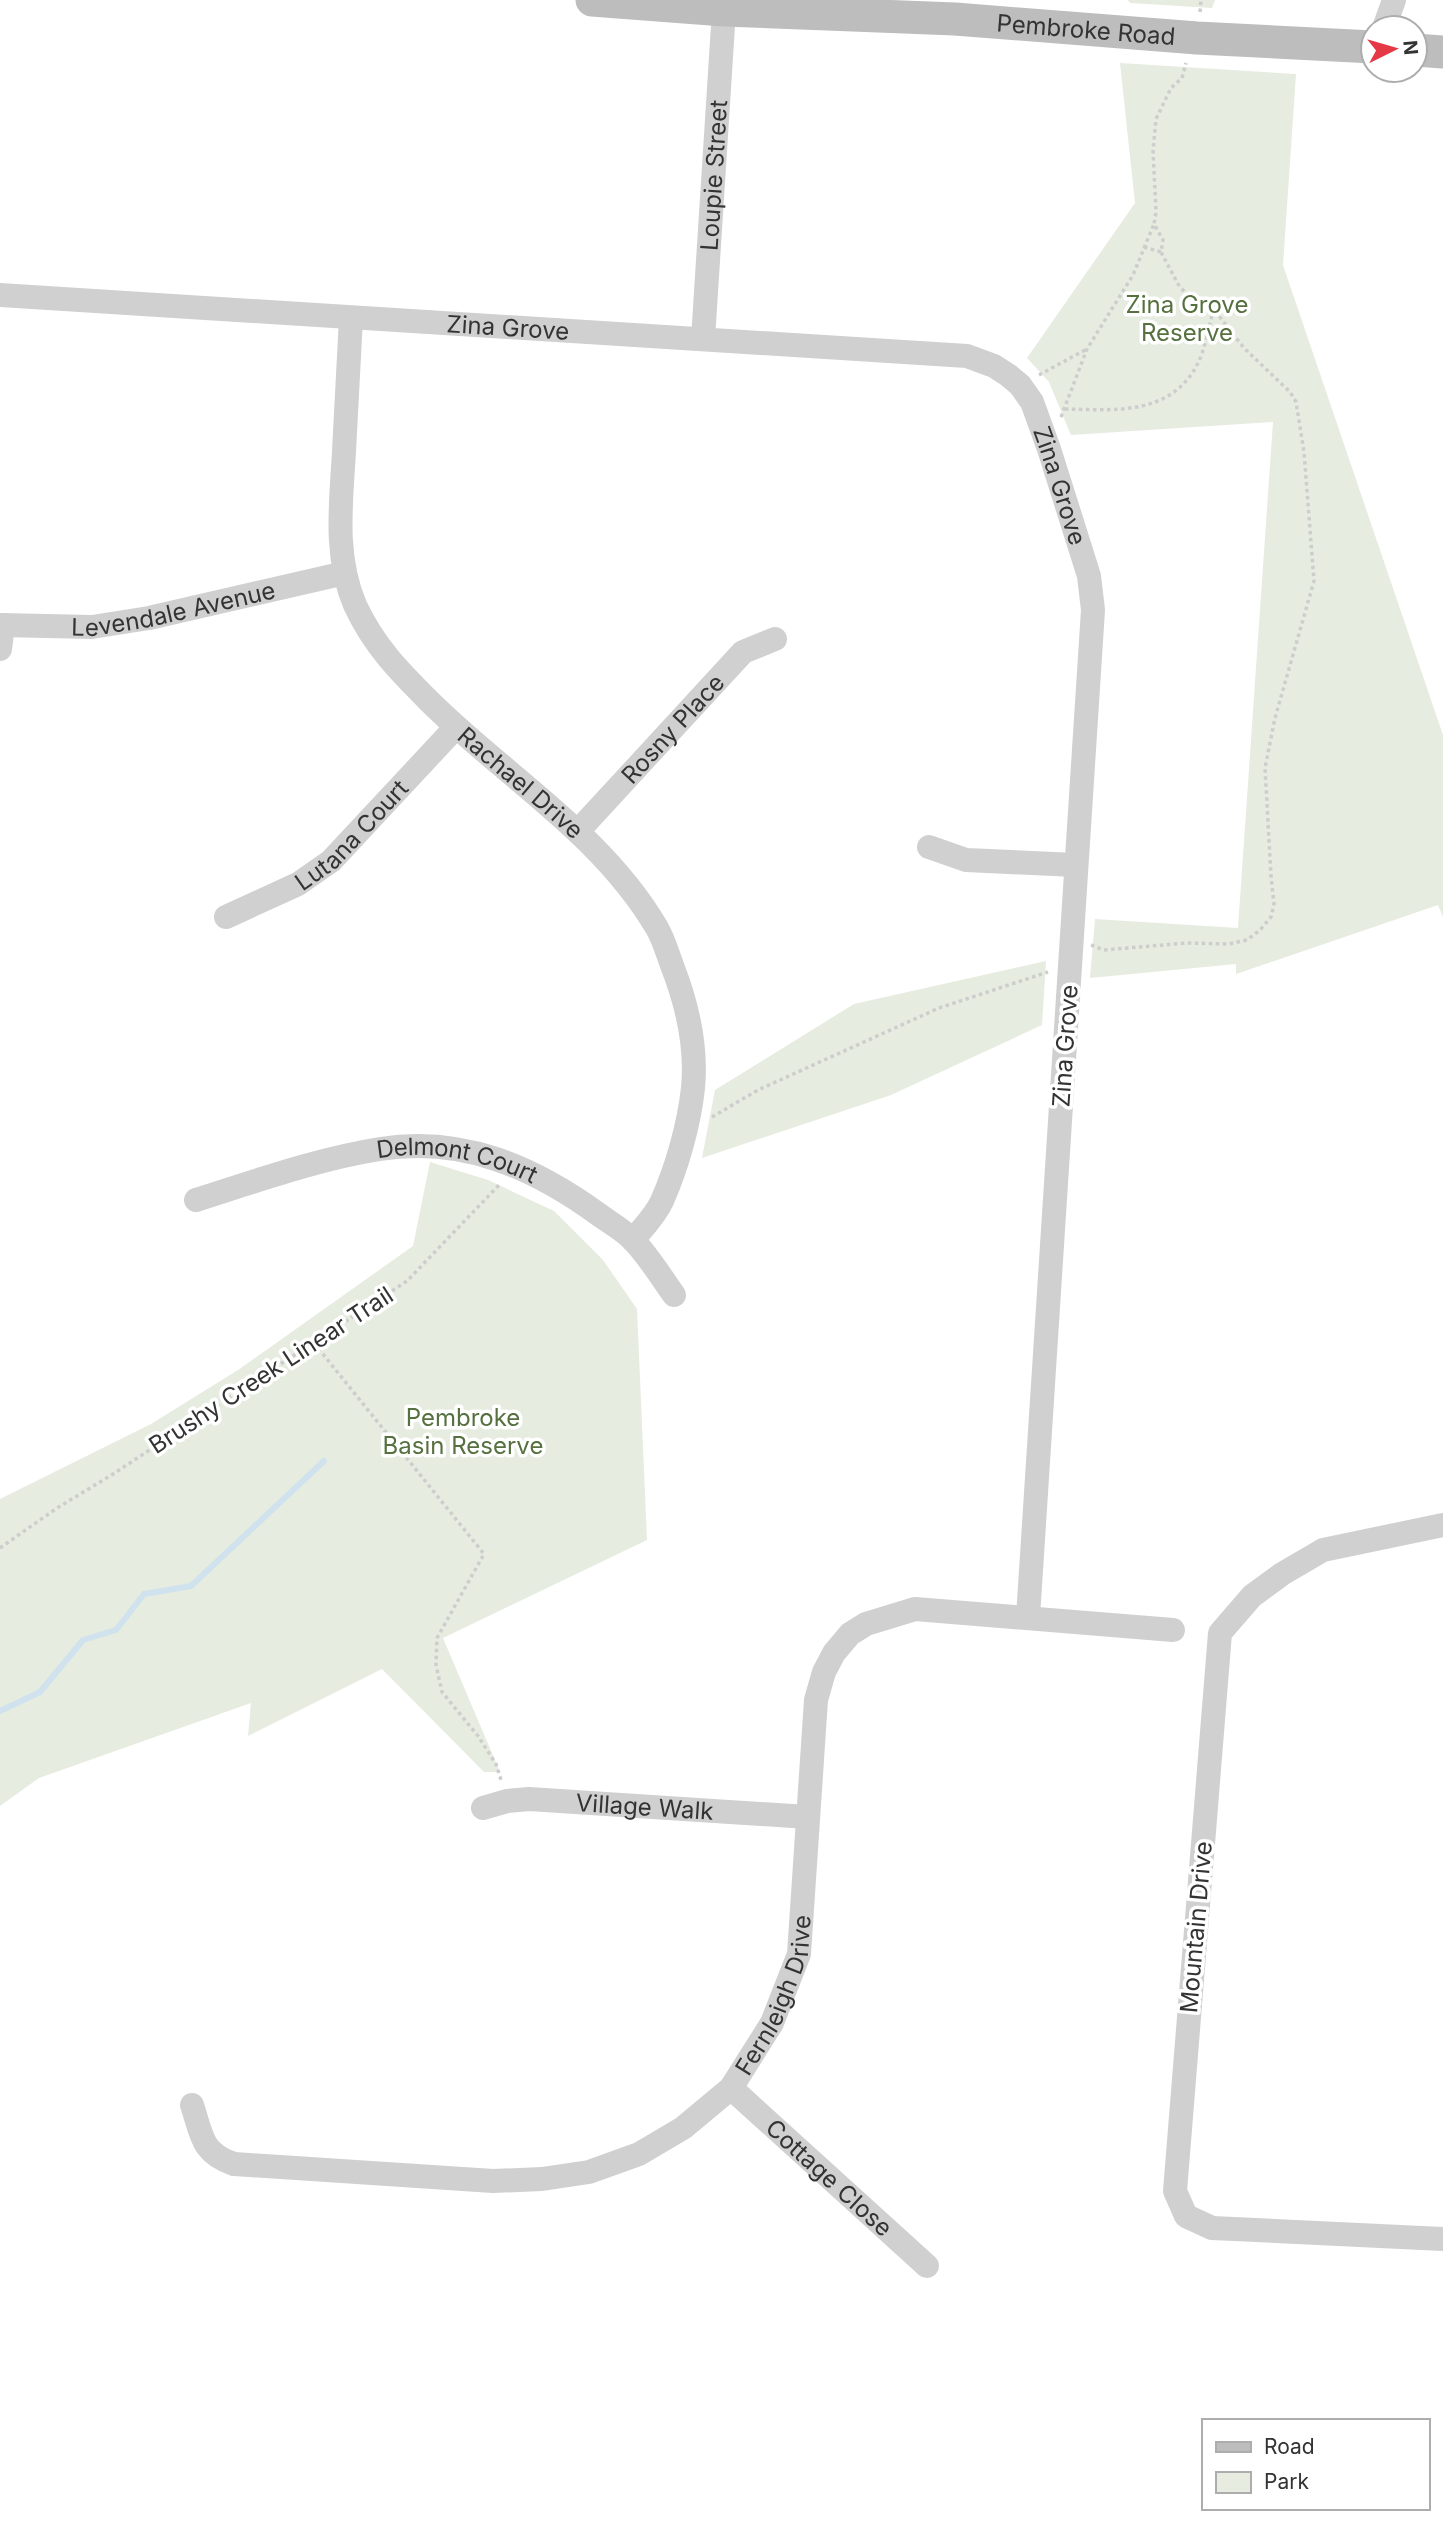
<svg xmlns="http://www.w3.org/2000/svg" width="1443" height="2524" viewBox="0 0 1443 2524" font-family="Inter,sans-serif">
  <rect width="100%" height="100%" fill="#fff"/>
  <path fill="#e6ecdf" d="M 1128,0 L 1215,0 L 1212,8 L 1130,3 Z
    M 1120,63 L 1296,74 L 1283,265 L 1443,735 L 1443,917 L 1438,905 L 1236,974 L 1236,964 L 1090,978 L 1095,919 L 1238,928 L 1273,422 L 1071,435 L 1049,382 L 1027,358 L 1135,203 Z
    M 1046,961 L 1042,1025 L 891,1095 L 702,1158 L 715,1090 L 854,1004 Z
    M 430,1162 L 488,1180 L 554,1211 L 603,1260 L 637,1309 L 647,1540 L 443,1638 L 500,1772 L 484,1772 L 382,1669 L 248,1736 L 251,1703 L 39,1778 L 0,1806 L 0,1499 L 151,1424 L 238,1370 L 413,1246 Z"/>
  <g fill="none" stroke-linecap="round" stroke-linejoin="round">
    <path stroke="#cfe2ee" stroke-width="6" d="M 0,1711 L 40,1692 L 83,1640 L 116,1630 L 144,1594 L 191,1586 L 324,1461"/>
    <path stroke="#cdcdcd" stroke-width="3.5" stroke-dasharray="3.5 3.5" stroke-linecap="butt" d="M 1200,12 L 1201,0
      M 1144,247 L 1161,252
      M 1039,375 L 1085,350
      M 1065,409 C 1114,410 1170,416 1197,365 C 1205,350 1208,329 1213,312
      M 1061,417 L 1087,349 L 1133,275 L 1154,224
      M 1091,945 L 1104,950 L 1186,943 L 1229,944 L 1247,940 L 1260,930 L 1271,917 L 1274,904 L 1271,876 L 1265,768 L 1275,718 L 1314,581 L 1304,452 L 1296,402 L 1290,392 L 1244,348 L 1219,316 L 1211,309 L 1196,306 L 1178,284 L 1161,252 L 1163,240 L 1154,224 L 1156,212 L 1153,151 L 1156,119 L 1171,88 L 1182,78 L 1186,63
      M 712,1117 L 758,1090 L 939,1008 L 1048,972
      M 314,1343 L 484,1554 L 437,1638 L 436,1665 L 442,1692 L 478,1736 L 496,1764 L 501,1780
      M 0,1548 L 57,1508 L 110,1476 L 407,1281 L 500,1184"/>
    <g stroke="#d0d0d0" stroke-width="24">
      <path d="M 1384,28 L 1394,0"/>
      <path id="s1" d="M 0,295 L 967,356 L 994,366 L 1008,375 L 1020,385 L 1032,402 L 1049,449 L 1089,576 L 1093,610 L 1028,1617"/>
      <path id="s2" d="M 351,318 C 349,362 346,407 344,452 C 341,503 334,556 355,605 C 374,646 399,671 430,702 C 506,777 602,834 657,928 C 664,940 668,955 673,968 C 688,1007 697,1046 693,1088 C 689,1125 677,1167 662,1201 C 655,1216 643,1228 633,1240"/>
      <path id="s3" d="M 703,339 L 724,10"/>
      <path id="s4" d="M 0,625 L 92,627 L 149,618 L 345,573"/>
      <path d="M 0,649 L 3,625"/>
      <path id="s5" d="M 579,830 L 743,652 L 775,639"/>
      <path d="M 929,847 L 966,860 L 1075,865"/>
      <path id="s6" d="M 226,917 L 298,884 L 331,861 L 456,727"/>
      <path id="s7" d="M 196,1200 C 256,1181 317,1159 380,1149 C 463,1136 533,1167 598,1214 C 609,1222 623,1230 632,1239 C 648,1255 661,1277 674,1295"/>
      <path d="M 1443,1525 L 1323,1550 L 1282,1574 L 1252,1596 L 1220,1633 L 1175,2191 L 1186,2216 L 1212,2228 L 1443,2239"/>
      <path id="s8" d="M 483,1808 L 507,1801 L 529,1799 L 808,1817"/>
      <path id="s9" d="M 731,2088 L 927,2266"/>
      <path id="s10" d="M 192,2105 C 202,2135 201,2153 234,2164 L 493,2181 L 542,2179 L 589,2172 L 639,2154 L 683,2128 L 731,2088 L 772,2023 L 799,1954 L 816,1700 L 824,1672 L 834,1653 L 850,1634 L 866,1624 L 915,1609 L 1173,1630"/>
    </g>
    <g stroke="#bdbdbd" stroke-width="33">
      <path id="s11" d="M 592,0 L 724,10 L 955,19 L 1197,38 L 1373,47"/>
      <path d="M 1415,50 L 1443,52"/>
    </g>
  </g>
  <g text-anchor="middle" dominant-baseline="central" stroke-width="7" stroke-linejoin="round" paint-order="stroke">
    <g font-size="24" fill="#333" stroke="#fff">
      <text stroke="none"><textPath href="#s11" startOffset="495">Pembroke Road</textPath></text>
      <text stroke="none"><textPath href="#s3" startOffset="164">Loupie Street</textPath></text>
      <text stroke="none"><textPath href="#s1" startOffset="509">Zina Grove</textPath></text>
      <text stroke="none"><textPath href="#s1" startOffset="1139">Zina Grove</textPath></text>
      <text stroke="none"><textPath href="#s4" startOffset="175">Levendale Avenue</textPath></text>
      <text stroke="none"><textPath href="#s5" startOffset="138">Rosny Place</textPath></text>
      <text stroke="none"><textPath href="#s2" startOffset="534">Rachael Drive</textPath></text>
      <text stroke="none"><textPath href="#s6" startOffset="152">Lutana Court</textPath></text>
      <text transform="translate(1065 1046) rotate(-86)">Zina Grove</text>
      <text stroke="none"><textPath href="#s7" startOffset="270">Delmont Court</textPath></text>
      <text transform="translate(271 1370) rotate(-33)">Brushy Creek Linear Trail</text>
      <text stroke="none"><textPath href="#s8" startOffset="163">Village Walk</textPath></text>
      <text transform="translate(1196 1927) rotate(-85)">Mountain Drive</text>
      <text stroke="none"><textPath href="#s10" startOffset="704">Fernleigh Drive</textPath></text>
      <text stroke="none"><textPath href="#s9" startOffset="133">Cottage Close</textPath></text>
    </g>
    <g font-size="24" fill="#56703f" stroke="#fff">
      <text x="1187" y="304">Zina Grove<tspan x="1187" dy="28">Reserve</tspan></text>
      <text x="463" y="1417">Pembroke<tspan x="463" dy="28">Basin Reserve</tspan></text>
    </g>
  </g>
  <rect x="1202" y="2419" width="228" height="91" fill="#ffffff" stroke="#adadad" stroke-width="2"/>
  <rect x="1216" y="2442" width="35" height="10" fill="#bdbdbd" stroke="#adadad" stroke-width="2"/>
  <text x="1264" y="2454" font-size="21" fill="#333333">Road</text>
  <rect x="1216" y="2472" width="35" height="21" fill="#e6ecdf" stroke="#adadad" stroke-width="2"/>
  <text x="1264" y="2489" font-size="21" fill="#333333">Park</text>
  <g transform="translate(1394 49) rotate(85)"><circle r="33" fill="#ffffff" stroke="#adadad" stroke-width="2"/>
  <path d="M0-5L12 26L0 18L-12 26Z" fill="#e63946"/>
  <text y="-10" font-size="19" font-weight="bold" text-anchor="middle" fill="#333333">N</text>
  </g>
</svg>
